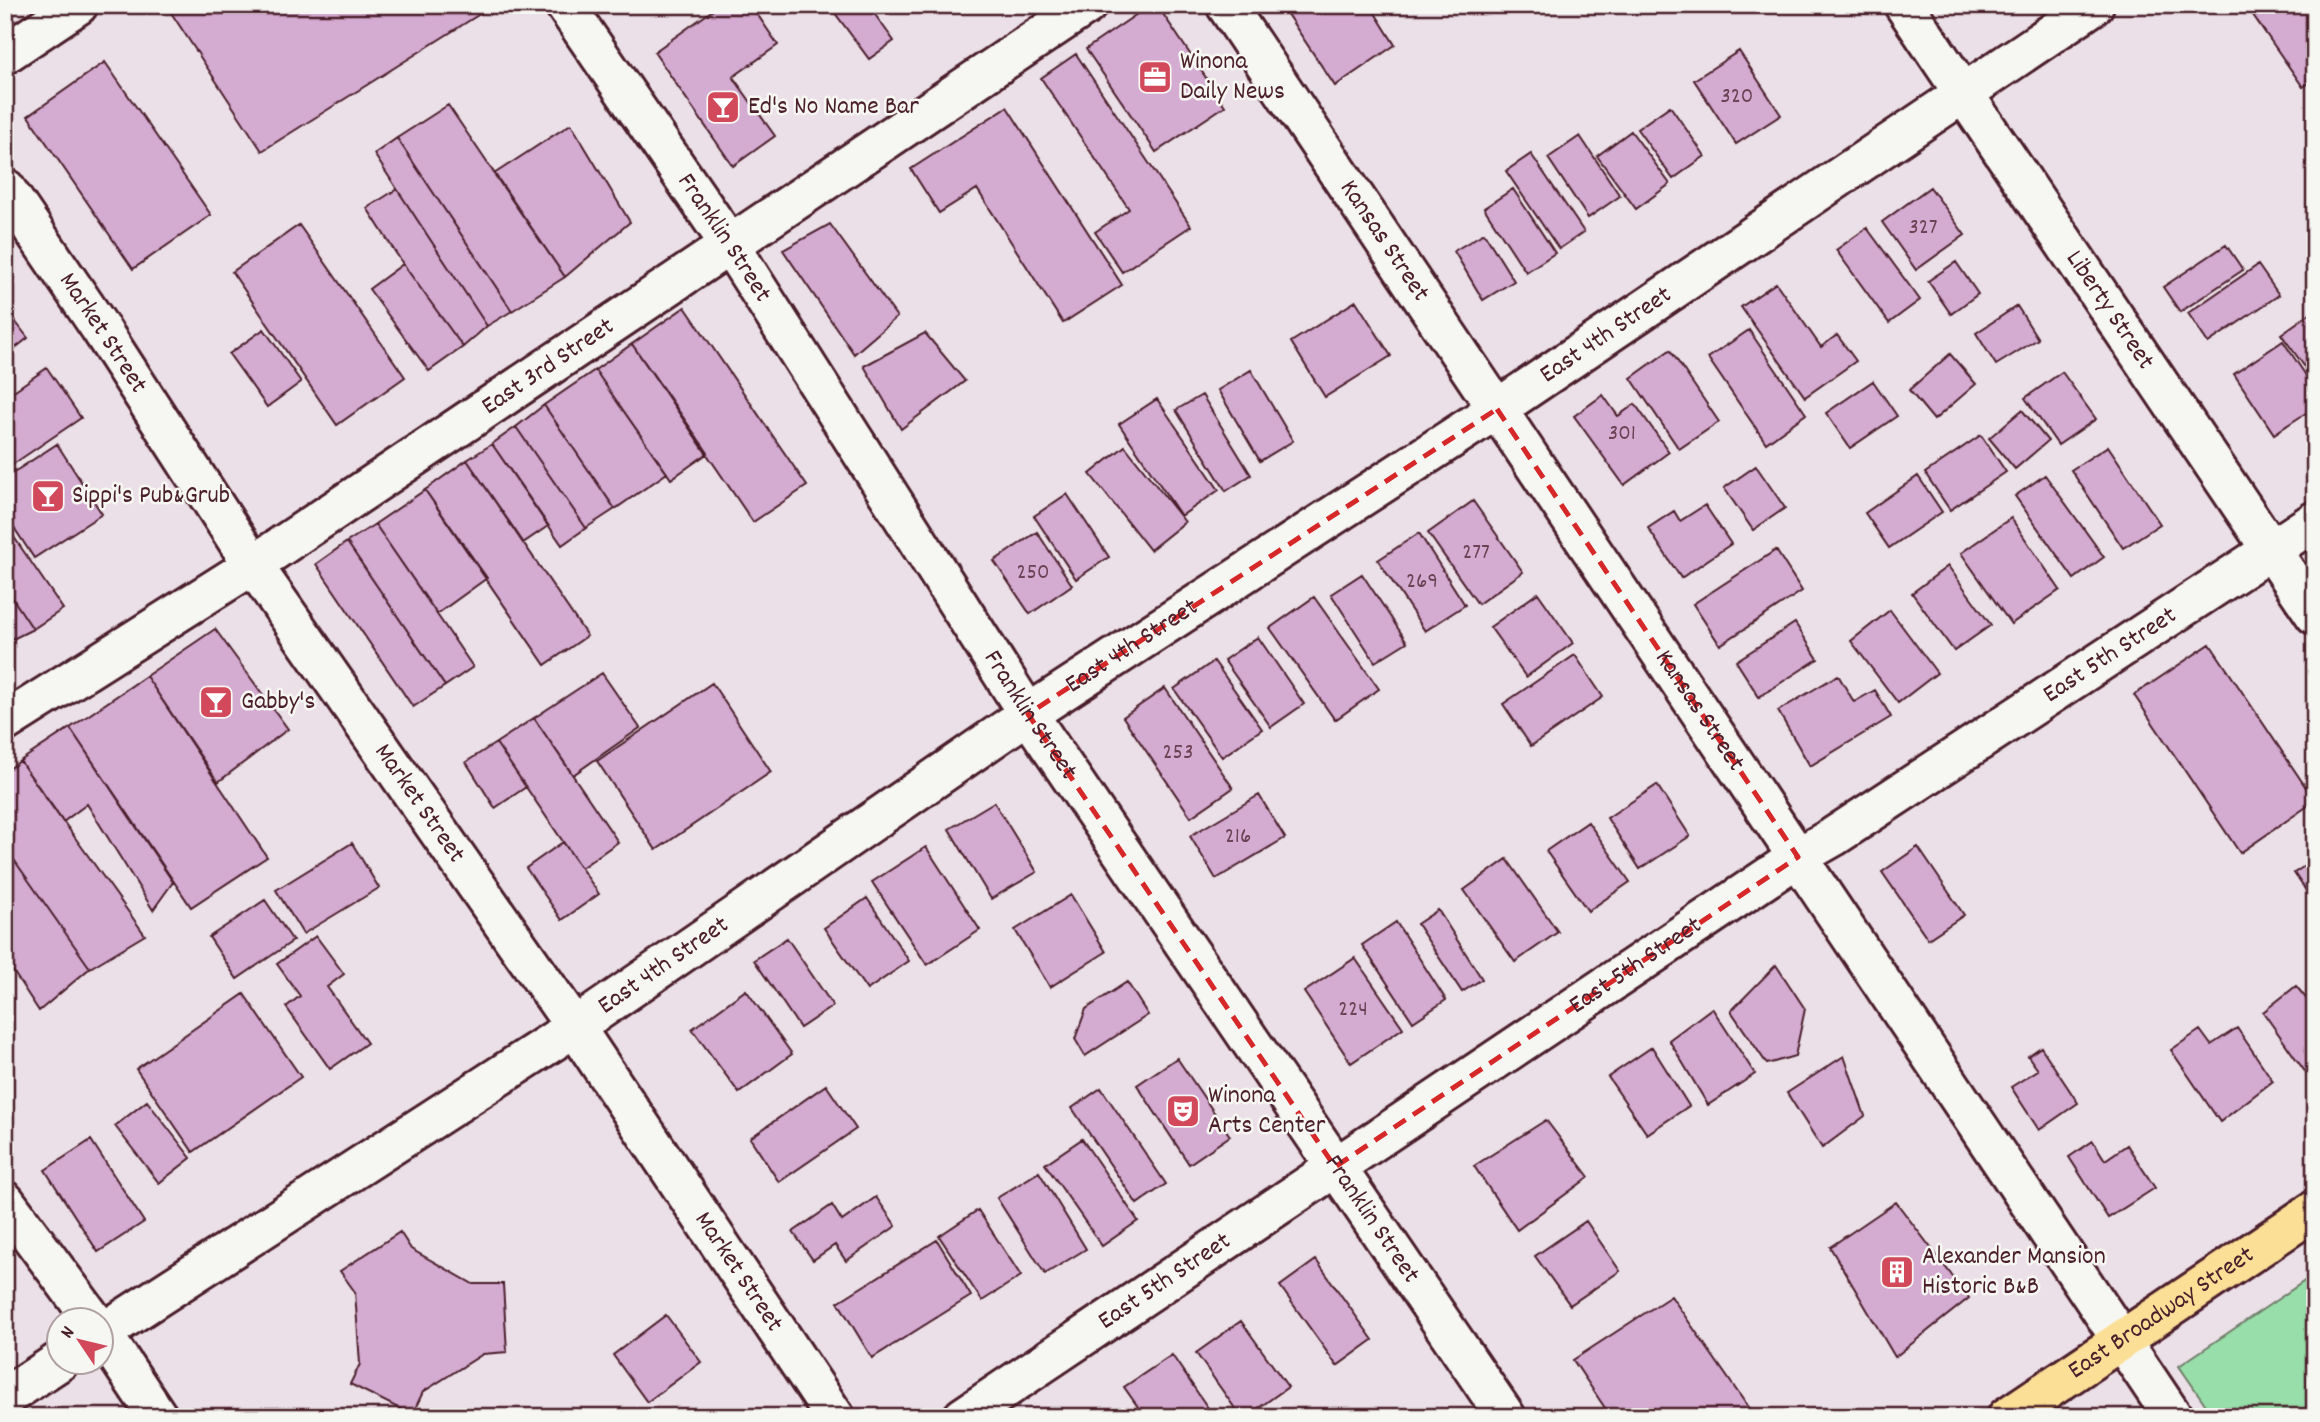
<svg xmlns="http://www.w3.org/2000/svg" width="2320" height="1422" viewBox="0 0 2320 1422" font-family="Dekko,sans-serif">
  <rect width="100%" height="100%" fill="#ece0e8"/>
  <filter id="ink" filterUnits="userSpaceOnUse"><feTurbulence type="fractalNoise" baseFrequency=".0143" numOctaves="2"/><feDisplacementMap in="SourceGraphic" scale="14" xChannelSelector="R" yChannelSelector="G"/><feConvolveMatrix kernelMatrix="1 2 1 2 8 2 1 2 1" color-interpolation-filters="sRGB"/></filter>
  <g filter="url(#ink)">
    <path fill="#98deaa" stroke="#717e6a" stroke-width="2" d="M 2315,1274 L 2315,1417 L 2214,1417 L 2179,1366 Z"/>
    <path fill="#d4abd1" stroke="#4a1f2b" stroke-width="2" d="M 166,5 L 494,5 L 262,151 Z
      M 720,5 L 751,5 L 778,45 L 733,77 L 775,136 L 733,166 L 654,52 Z
      M 829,5 L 868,5 L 894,41 L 869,59 Z
      M 1150,5 L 1157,5 L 1225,106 L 1156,152 L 1086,49 Z
      M 1287,5 L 1370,5 L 1395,45 L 1335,86 L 1285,11 Z
      M 2246,5 L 2307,5 L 2315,17 L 2315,79 L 2303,87 Z
      M 1739,51 L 1781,115 L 1736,144 L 1694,80 Z
      M 1076,54 L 1191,226 L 1122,272 L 1095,232 L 1129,209 L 1041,78 Z
      M 105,62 L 211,215 L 133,269 L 28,116 Z
      M 448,105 L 565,277 L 512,311 L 397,138 Z
      M 1670,106 L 1705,156 L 1673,179 L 1637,129 Z
      M 1007,107 L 1122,285 L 1063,323 L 977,189 L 939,213 L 911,169 Z
      M 571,124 L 630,222 L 565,277 L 494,174 Z
      M 1631,131 L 1670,184 L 1636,209 L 1597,156 Z
      M 1580,136 L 1620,196 L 1588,218 L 1548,158 Z
      M 397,138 L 512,311 L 487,326 L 374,154 Z
      M 1531,154 L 1584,232 L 1559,249 L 1506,171 Z
      M 1930,187 L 1965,235 L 1916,270 L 1882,222 Z
      M 397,189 L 487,326 L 463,347 L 403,264 L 367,208 Z
      M 1513,189 L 1555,253 L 1526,272 L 1484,208 Z
      M 830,224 L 897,317 L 854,354 L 783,250 Z
      M 299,225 L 405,377 L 337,425 L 232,272 Z
      M 1867,228 L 1920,300 L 1889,323 L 1836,250 Z
      M 1484,233 L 1514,281 L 1483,300 L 1454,251 Z
      M 2226,245 L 2243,270 L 2180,312 L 2163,287 Z
      M 1956,262 L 1978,294 L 1951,314 L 1928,281 Z
      M 403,264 L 463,347 L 429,371 L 369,289 Z
      M 2258,265 L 2279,295 L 2208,343 L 2188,313 Z
      M 1776,283 L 1821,347 L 1837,335 L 1856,361 L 1805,397 L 1741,307 Z
      M 1356,301 L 1391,356 L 1325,397 L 1291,342 Z
      M 2017,306 L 2038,339 L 1996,365 L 1976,333 Z
      M 685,307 L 807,486 L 753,522 L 632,344 Z
      M 5,308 L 28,338 L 5,356 Z
      M 2315,310 L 2315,381 L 2281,334 Z
      M 264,329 L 301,382 L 267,407 L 229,354 Z
      M 1749,330 L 1806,414 L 1766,443 L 1708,358 Z
      M 925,333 L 965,381 L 901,429 L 864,366 Z
      M 2283,341 L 2315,389 L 2315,407 L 2274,434 L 2234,374 Z
      M 632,344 L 708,453 L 671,479 L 595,370 Z
      M 1670,350 L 1719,422 L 1679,449 L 1631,378 Z
      M 1950,354 L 1976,384 L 1934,420 L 1909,390 Z
      M 47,368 L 81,418 L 6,469 L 5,397 Z
      M 595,370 L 667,473 L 615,509 L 544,405 Z
      M 1251,370 L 1293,441 L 1260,461 L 1218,390 Z
      M 2062,372 L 2096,419 L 2058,445 L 2025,398 Z
      M 1873,381 L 1897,416 L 1850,448 L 1826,413 Z
      M 1202,395 L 1251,475 L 1226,491 L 1176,410 Z
      M 1603,395 L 1618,416 L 1635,404 L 1669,452 L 1624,485 L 1574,416 Z
      M 1157,399 L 1219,490 L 1181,516 L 1119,424 Z
      M 544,405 L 615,509 L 586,528 L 516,427 Z
      M 2022,410 L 2048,441 L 2015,469 L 1989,438 Z
      M 516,427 L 586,528 L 562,545 L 492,444 Z
      M 1981,435 L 2006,472 L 1950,510 L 1925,473 Z
      M 57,444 L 102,514 L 34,558 L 5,514 L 5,478 Z
      M 492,444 L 548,526 L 523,543 L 467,460 Z
      M 1125,446 L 1185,522 L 1150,550 L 1090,474 Z
      M 2108,446 L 2160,524 L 2123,548 L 2071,470 Z
      M 467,460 L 587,636 L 545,665 L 425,490 Z
      M 1756,466 L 1785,508 L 1753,530 L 1724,488 Z
      M 2045,475 L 2104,557 L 2074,579 L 2015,496 Z
      M 1918,476 L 1942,512 L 1889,548 L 1865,513 Z
      M 425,490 L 487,578 L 437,614 L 375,524 Z
      M 1067,494 L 1109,557 L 1076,579 L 1034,516 Z
      M 1473,501 L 1523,572 L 1478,604 L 1428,533 Z
      M 1705,505 L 1731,544 L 1681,578 L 1648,528 L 1674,511 L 1680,521 Z
      M 2011,518 L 2060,590 L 2011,624 L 1961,553 Z
      M 5,524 L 63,609 L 33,629 L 5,587 Z
      M 375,524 L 473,667 L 445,686 L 347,542 Z
      M 1037,532 L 1072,585 L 1030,614 L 994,561 Z
      M 1419,533 L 1465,605 L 1425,631 L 1378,560 Z
      M 347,542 L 445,686 L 413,707 L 316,564 Z
      M 1776,550 L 1802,591 L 1720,645 L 1693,604 Z
      M 1948,566 L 1991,625 L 1954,651 L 1912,593 Z
      M 1362,574 L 1407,642 L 1375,662 L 1331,594 Z
      M 5,587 L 33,629 L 13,639 L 5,628 Z
      M 1538,593 L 1573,643 L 1526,677 L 1490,627 Z
      M 1314,597 L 1379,689 L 1335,720 L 1270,628 Z
      M 1890,610 L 1937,673 L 1898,703 L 1851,641 Z
      M 1795,623 L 1818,659 L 1759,697 L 1736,661 Z
      M 215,629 L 288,729 L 218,782 L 146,676 Z
      M 1258,637 L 1304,704 L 1271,727 L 1224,660 Z
      M 2210,644 L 2315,801 L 2240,853 L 2134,695 Z
      M 1575,655 L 1603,697 L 1531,746 L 1503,704 Z
      M 1214,661 L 1262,729 L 1222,757 L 1174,689 Z
      M 602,673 L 640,728 L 573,775 L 534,718 Z
      M 1838,675 L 1854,702 L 1875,690 L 1891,717 L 1810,766 L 1778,711 Z
      M 146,676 L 267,857 L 191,907 L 70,728 Z
      M 712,683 L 771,772 L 656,850 L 597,761 Z
      M 1165,688 L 1233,788 L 1191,817 L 1123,717 Z
      M 534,718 L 618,842 L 581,868 L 496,743 Z
      M 70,728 L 173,882 L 153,910 L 87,804 L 63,822 L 20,761 Z
      M 496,743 L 526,787 L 495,808 L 466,762 Z
      M 20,761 L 145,935 L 90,968 L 5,847 L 5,772 Z
      M 1657,785 L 1690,836 L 1640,869 L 1607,818 Z
      M 1259,795 L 1285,838 L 1216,879 L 1190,836 Z
      M 994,802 L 1037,872 L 991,899 L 949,829 Z
      M 1588,822 L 1630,882 L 1588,911 L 1546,851 Z
      M 563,842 L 599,894 L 562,920 L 526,868 Z
      M 352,843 L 379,888 L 303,934 L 276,890 Z
      M 5,847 L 90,968 L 39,1011 L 5,959 Z
      M 926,847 L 980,930 L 927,965 L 872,882 Z
      M 1918,847 L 1964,915 L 1928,939 L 1882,872 Z
      M 1507,859 L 1558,932 L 1515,962 L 1464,890 Z
      M 2315,859 L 2315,904 L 2294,873 Z
      M 1071,895 L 1106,952 L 1050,987 L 1015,930 Z
      M 867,898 L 909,961 L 867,990 L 824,928 Z
      M 265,900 L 293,941 L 237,979 L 209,937 Z
      M 1438,910 L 1482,979 L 1462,992 L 1417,924 Z
      M 1396,922 L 1446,1000 L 1413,1022 L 1362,945 Z
      M 316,936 L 344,974 L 327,987 L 367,1043 L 330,1069 L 286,1007 L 300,996 L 277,964 Z
      M 787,938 L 833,1006 L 800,1028 L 754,960 Z
      M 1355,958 L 1403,1028 L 1351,1063 L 1304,992 Z
      M 1776,965 L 1805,1009 L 1795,1056 L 1767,1064 L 1731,1011 Z
      M 1127,982 L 1148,1015 L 1085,1056 L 1075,1039 L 1086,1009 Z
      M 2296,986 L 2315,1009 L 2313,1083 L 2263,1012 Z
      M 746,990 L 792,1054 L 739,1093 L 692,1029 Z
      M 244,994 L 301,1077 L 193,1152 L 136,1069 Z
      M 1712,1008 L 1755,1074 L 1708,1105 L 1669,1040 Z
      M 2237,1028 L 2273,1081 L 2220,1122 L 2171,1050 L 2200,1030 L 2211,1045 Z
      M 1652,1047 L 1689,1106 L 1647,1134 L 1608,1077 Z
      M 2041,1047 L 2078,1103 L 2039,1130 L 2011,1087 L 2038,1070 L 2028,1056 Z
      M 1844,1056 L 1865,1116 L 1822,1148 L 1787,1093 Z
      M 1177,1058 L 1230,1136 L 1189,1164 L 1137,1085 Z
      M 826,1085 L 856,1129 L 779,1182 L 750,1138 Z
      M 1101,1088 L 1166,1184 L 1137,1204 L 1072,1108 Z
      M 147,1101 L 191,1158 L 159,1183 L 115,1126 Z
      M 1546,1120 L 1589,1177 L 1517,1230 L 1474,1166 Z
      M 1082,1139 L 1138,1221 L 1102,1246 L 1045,1164 Z
      M 91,1140 L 144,1222 L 98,1252 L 45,1170 Z
      M 2093,1141 L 2105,1160 L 2127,1145 L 2155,1188 L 2108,1218 L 2069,1157 Z
      M 1039,1172 L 1086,1249 L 1045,1274 L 997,1198 Z
      M 876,1197 L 896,1226 L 846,1261 L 835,1245 L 813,1260 L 793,1232 L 832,1205 L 842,1221 Z
      M 1896,1202 L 1969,1298 L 1895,1357 L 1830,1247 Z
      M 978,1210 L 1021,1276 L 982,1301 L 939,1236 Z
      M 1586,1221 L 1620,1271 L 1570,1305 L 1535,1256 Z
      M 400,1232 L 411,1249 L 473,1284 L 503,1284 L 507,1352 L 483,1354 L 423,1392 L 412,1415 L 350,1384 L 360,1364 L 355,1292 L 340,1271 Z
      M 937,1240 L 971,1296 L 872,1358 L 838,1302 Z
      M 1316,1260 L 1373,1340 L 1337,1366 L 1280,1286 Z
      M 1671,1296 L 1755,1417 L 1611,1417 L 1573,1360 Z
      M 666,1315 L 701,1362 L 647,1402 L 613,1355 Z
      M 1241,1321 L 1288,1387 L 1246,1417 L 1241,1417 L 1196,1353 Z
      M 1172,1355 L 1214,1417 L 1145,1417 L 1124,1387 Z"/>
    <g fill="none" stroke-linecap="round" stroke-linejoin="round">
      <g stroke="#4a1f2b" stroke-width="44">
        <g id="minor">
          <path id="s1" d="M 565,5 L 730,245 L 1028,714 L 1506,1417"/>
          <path id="s2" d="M 1226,5 L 2173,1417"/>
          <path id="s3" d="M 1904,5 L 2315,615"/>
          <path d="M 5,54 L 78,5"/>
          <path id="s4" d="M 5,188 L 100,328 L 253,565 L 575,1027 L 835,1417"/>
          <path id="s5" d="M 5,722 L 253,565 L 1087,5"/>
          <path d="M 5,1201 L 93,1320"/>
          <path d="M 5,1397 L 60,1361"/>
          <path id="s6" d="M 158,1417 L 102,1333 L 575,1027 L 1028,714 L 1497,409 L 2094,5"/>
          <path id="s7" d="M 963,1417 L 1798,857 L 1833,837 L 2315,521"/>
        </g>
      </g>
      <g stroke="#4a1f2b" stroke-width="44">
        <g id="major">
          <path id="s8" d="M 2007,1417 L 2315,1210"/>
        </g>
      </g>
      <use href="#minor" stroke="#f6f6f2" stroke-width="38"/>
      <use href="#major" stroke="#fbdf96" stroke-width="38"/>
    </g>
  </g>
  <path fill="none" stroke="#d62828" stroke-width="5" stroke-dasharray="14 9" stroke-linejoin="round" d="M 1497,409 L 1798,857 L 1335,1167 L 1028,714 Z"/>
  <defs>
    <g id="office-square" transform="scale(1.75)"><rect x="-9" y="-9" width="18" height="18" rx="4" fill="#d1495b" stroke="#f6f6f2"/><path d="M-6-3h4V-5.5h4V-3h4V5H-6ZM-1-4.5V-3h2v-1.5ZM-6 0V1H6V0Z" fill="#fff"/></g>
    <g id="bar-square" transform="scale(1.75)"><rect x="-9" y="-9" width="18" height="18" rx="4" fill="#d1495b" stroke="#f6f6f2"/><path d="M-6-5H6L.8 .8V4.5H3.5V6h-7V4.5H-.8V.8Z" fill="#fff"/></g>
    <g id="theatre-square" transform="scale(1.75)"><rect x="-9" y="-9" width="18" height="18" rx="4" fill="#d1495b" stroke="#f6f6f2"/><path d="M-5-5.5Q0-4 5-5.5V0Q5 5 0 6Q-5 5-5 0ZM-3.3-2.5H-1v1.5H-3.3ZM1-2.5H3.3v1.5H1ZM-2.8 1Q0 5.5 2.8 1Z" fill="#fff"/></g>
    <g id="building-square" transform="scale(1.75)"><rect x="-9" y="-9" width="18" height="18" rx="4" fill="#d1495b" stroke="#f6f6f2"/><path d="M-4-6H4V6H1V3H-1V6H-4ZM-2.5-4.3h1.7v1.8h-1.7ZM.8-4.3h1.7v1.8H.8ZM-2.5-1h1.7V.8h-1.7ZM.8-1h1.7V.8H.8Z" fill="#fff"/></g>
  </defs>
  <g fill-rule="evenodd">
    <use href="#office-square" x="1155" y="77"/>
    <use href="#bar-square" x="723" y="107"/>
    <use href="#bar-square" x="48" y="496"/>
    <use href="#bar-square" x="216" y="702"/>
    <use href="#theatre-square" x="1183" y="1111"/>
    <use href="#building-square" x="1897" y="1272"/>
  </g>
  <g text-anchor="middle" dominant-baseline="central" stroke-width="5" stroke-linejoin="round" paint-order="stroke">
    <g font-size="23" fill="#6c4254">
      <text x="1737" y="97">320</text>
      <text x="1923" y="228">327</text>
      <text x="1622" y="434">301</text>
      <text x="1476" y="553">277</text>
      <text x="1033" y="573">250</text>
      <text x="1422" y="582">269</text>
      <text x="1178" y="753">253</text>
      <text x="1238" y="837">216</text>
      <text x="1353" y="1010">224</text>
    </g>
    <g font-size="26" fill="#4a1f2b" stroke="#f6f6f2" text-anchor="start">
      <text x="1180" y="62">Winona<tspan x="1180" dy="30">Daily News</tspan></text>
      <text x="748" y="107">Ed's No Name Bar</text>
      <text x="72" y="496">Sippi's Pub&amp;Grub</text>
      <text x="241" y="702">Gabby's</text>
      <text x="1208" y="1096">Winona<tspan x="1208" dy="30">Arts Center</tspan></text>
      <text x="1922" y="1257">Alexander Mansion<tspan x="1922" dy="30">Historic B&amp;B</tspan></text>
    </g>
    <g font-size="26" fill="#4a1f2b" stroke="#f6f6f2">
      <text stroke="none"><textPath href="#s1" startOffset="282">Franklin Street</textPath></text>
      <text stroke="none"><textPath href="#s2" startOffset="284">Kansas Street</textPath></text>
      <text stroke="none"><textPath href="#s3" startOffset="368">Liberty Street</textPath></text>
      <text stroke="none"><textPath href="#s4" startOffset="175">Market Street</textPath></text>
      <text stroke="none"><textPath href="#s6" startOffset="1906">East 4th Street</textPath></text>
      <text stroke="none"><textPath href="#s5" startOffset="649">East 3rd Street</textPath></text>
      <text stroke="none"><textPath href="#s6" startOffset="1339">East 4th Street</textPath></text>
      <text stroke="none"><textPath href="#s7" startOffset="1377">East 5th Street</textPath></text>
      <text stroke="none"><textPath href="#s2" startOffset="850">Kansas Street</textPath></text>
      <text stroke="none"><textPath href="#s1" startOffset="849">Franklin Street</textPath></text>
      <text stroke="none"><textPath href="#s4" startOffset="742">Market Street</textPath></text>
      <text stroke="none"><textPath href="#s6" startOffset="772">East 4th Street</textPath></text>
      <text stroke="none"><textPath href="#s7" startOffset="810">East 5th Street</textPath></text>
      <text stroke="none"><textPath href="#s1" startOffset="1458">Franklin Street</textPath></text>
      <text stroke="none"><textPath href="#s4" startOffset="1309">Market Street</textPath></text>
      <text stroke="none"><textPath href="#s7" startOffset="243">East 5th Street</textPath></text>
      <text stroke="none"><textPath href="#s8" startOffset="186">East Broadway Street</textPath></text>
    </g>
  </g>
  <rect width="2320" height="1422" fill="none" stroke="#f6f6f2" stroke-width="28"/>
  <rect x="14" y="14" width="2292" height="1394" fill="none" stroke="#4a1f2b" stroke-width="2.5" filter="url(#ink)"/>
  <g transform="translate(80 1341) rotate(305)"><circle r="33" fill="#f6f6f2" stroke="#b1a0a2" stroke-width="2"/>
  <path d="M0-5L12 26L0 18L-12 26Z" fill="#d1495b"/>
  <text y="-10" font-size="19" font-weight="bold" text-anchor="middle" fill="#4a1f2b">N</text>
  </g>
</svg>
